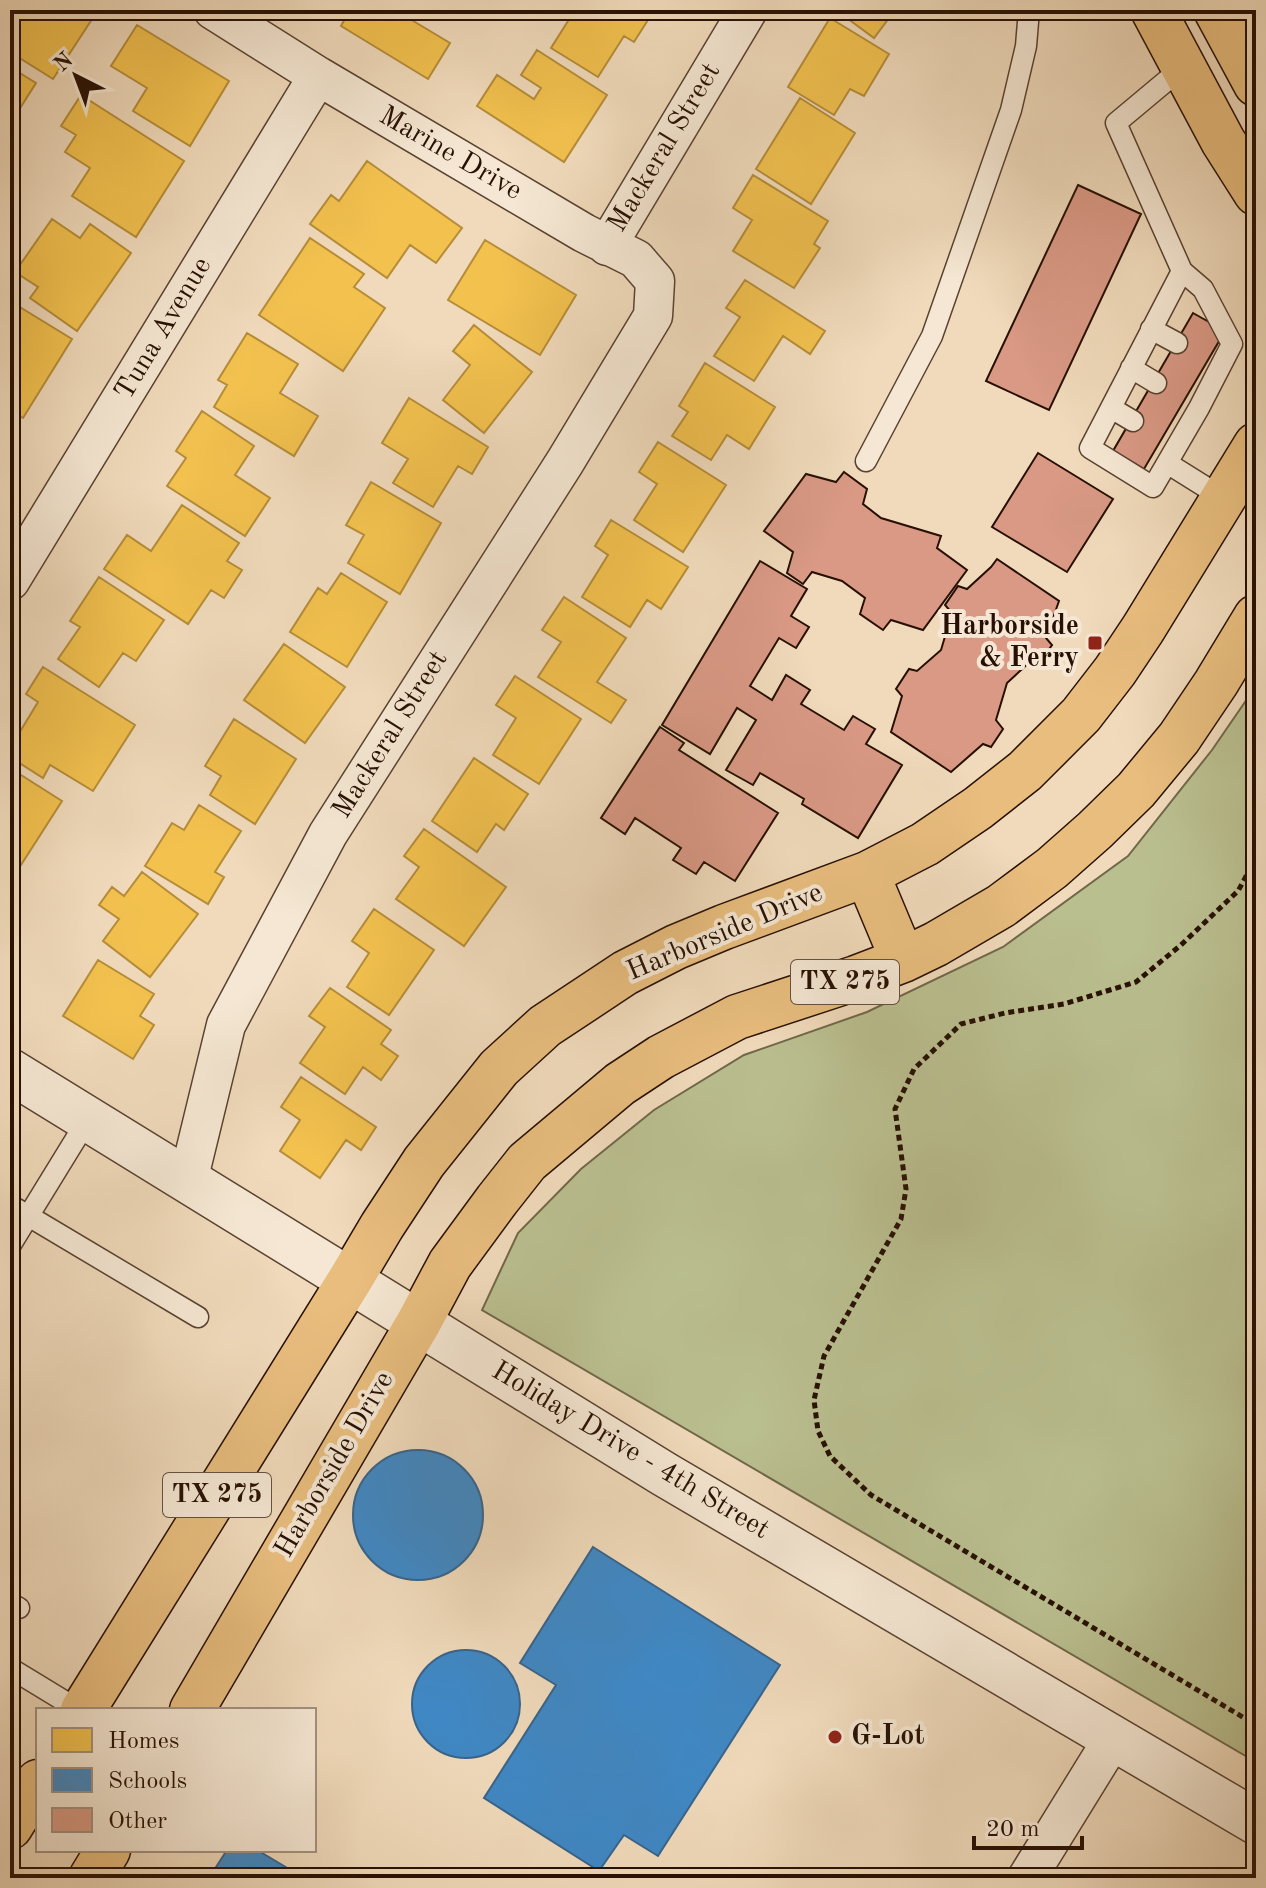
<svg xmlns="http://www.w3.org/2000/svg" width="1266" height="1888" viewBox="0 0 1266 1888" font-family="'Old Standard TT',serif">
  <rect width="100%" height="100%" fill="#f0dabb"/>
  <filter id="stains"><feTurbulence type="fractalNoise" baseFrequency=".0025" numOctaves="4"/><feColorMatrix values="0 0 0 0 .2 0 0 0 0 .09 0 0 0 0 .02 0 0 0 .5 -.17"/></filter>
  <radialGradient id="worn" r=".72"><stop offset=".6" stop-color="#630" stop-opacity="0"/><stop offset="1" stop-color="#630" stop-opacity=".3"/></radialGradient>
  <path fill="#babf90" stroke="#70684a" stroke-width="2" d="M 1256,686 L 1256,1762 L 482,1310 L 518,1233 L 581,1169 L 654,1110 L 744,1055 L 867,1012 L 1003,947 L 1128,856 L 1212,750 Z"/>
  <path fill="#f2c14e" stroke="#b58c38" stroke-width="2" d="M 10,10 L 98,10 L 53,79 L 10,52 Z
    M 350,10 L 416,10 L 410,19 L 450,43 L 428,79 L 341,26 Z
    M 575,10 L 650,10 L 653,12 L 634,42 L 624,36 L 598,77 L 551,48 Z
    M 836,10 L 895,10 L 874,38 Z
    M 830,18 L 889,54 L 864,96 L 850,89 L 834,115 L 788,87 Z
    M 137,25 L 229,81 L 190,146 L 133,111 L 147,88 L 111,66 Z
    M 537,50 L 607,95 L 564,162 L 477,106 L 497,75 L 534,99 L 541,88 L 521,75 Z
    M 10,67 L 36,83 L 10,124 Z
    M 81,95 L 184,161 L 136,237 L 72,196 L 90,168 L 65,152 L 76,135 L 61,126 Z
    M 800,98 L 855,133 L 811,204 L 756,169 Z
    M 367,161 L 462,228 L 436,263 L 410,245 L 387,278 L 310,224 L 331,195 L 339,201 Z
    M 753,175 L 828,221 L 814,244 L 820,248 L 794,288 L 733,251 L 752,220 L 733,208 Z
    M 52,219 L 80,238 L 90,224 L 131,253 L 77,331 L 30,298 L 38,287 L 15,272 Z
    M 310,238 L 364,274 L 354,287 L 385,308 L 343,371 L 259,315 Z
    M 485,240 L 576,295 L 540,355 L 448,300 Z
    M 745,280 L 825,331 L 810,354 L 783,336 L 754,381 L 714,356 L 740,317 L 726,308 Z
    M 10,301 L 72,339 L 23,418 L 10,410 Z
    M 474,325 L 532,372 L 484,433 L 443,400 L 470,365 L 453,351 Z
    M 247,333 L 298,364 L 280,393 L 318,416 L 294,456 L 214,407 L 227,385 L 218,380 Z
    M 705,363 L 775,407 L 749,449 L 727,435 L 711,460 L 672,436 L 688,412 L 679,406 Z
    M 409,398 L 488,447 L 472,474 L 458,466 L 433,507 L 393,483 L 408,459 L 382,443 Z
    M 202,411 L 254,446 L 235,475 L 270,498 L 245,536 L 167,486 L 186,458 L 176,451 Z
    M 658,442 L 726,485 L 683,552 L 634,520 L 657,484 L 639,472 Z
    M 371,482 L 441,523 L 400,594 L 348,563 L 364,535 L 346,525 Z
    M 182,505 L 239,543 L 227,561 L 242,570 L 224,598 L 211,590 L 188,624 L 104,569 L 127,535 L 151,551 Z
    M 611,520 L 688,567 L 661,609 L 647,600 L 630,627 L 582,597 L 608,555 L 595,546 Z
    M 341,573 L 387,602 L 347,667 L 290,632 L 318,588 L 327,594 Z
    M 99,577 L 164,620 L 136,661 L 123,653 L 99,687 L 58,659 L 80,627 L 70,621 Z
    M 564,597 L 626,638 L 597,682 L 626,700 L 611,723 L 538,677 L 561,642 L 542,630 Z
    M 284,644 L 345,687 L 305,743 L 244,700 Z
    M 43,667 L 135,725 L 93,791 L 50,765 L 43,778 L 10,757 L 10,748 L 38,702 L 26,694 Z
    M 515,676 L 581,719 L 539,784 L 493,755 L 516,718 L 496,705 Z
    M 234,719 L 296,759 L 255,824 L 210,795 L 221,776 L 205,766 Z
    M 474,758 L 528,794 L 504,830 L 496,824 L 477,852 L 432,821 Z
    M 10,768 L 62,801 L 12,879 L 10,878 Z
    M 199,805 L 241,831 L 215,872 L 224,877 L 208,904 L 145,866 L 172,823 L 184,830 Z
    M 424,829 L 506,887 L 464,946 L 396,899 L 419,867 L 404,856 Z
    M 142,872 L 198,914 L 150,977 L 103,941 L 119,919 L 99,905 L 112,887 L 124,896 Z
    M 374,909 L 434,950 L 389,1015 L 347,987 L 369,953 L 352,941 Z
    M 98,960 L 154,994 L 140,1016 L 154,1025 L 133,1059 L 63,1016 Z
    M 330,988 L 391,1030 L 381,1044 L 398,1056 L 381,1080 L 363,1067 L 345,1094 L 300,1063 L 325,1027 L 309,1016 Z
    M 301,1077 L 376,1127 L 361,1150 L 346,1140 L 320,1178 L 280,1151 L 300,1120 L 281,1107 Z"/>
  <path fill="#3f88c5" stroke="#38648b" stroke-width="2" d="M353 1515a65 65 0 1 1 130 0a65 65 0 1 1-130 0Z
    M 593,1547 L 780,1665 L 658,1856 L 624,1835 L 599,1871 L 484,1798 L 556,1685 L 520,1663 Z
    M412 1704a54 54 0 1 1 108 0a54 54 0 1 1-108 0Z
    M 227,1850 L 257,1850 L 299,1875 L 297,1878 L 209,1878 Z"/>
  <path fill="#d99985" stroke="#271003" stroke-width="2" d="M 1078,185 L 1141,214 L 1049,410 L 986,381 Z
    M 1193,313 L 1225,331 L 1144,469 L 1113,451 Z
    M 1038,453 L 1113,499 L 1067,572 L 992,527 Z
    M 844,472 L 867,489 L 863,504 L 881,518 L 941,536 L 937,548 L 967,570 L 923,630 L 891,620 L 883,630 L 860,614 L 865,598 L 842,581 L 812,572 L 803,584 L 787,573 L 793,552 L 764,531 L 806,474 L 836,482 Z
    M 997,559 L 1059,601 L 1046,638 L 1052,645 L 1040,662 L 1032,660 L 1007,683 L 996,720 L 1003,729 L 991,747 L 983,744 L 951,772 L 891,732 L 902,696 L 896,689 L 909,669 L 917,671 L 941,650 L 952,613 L 945,605 L 958,586 L 967,589 L 991,567 Z
    M 760,561 L 807,589 L 791,616 L 809,627 L 796,648 L 779,638 L 750,686 L 772,700 L 786,675 L 810,690 L 801,704 L 844,730 L 853,716 L 875,729 L 866,744 L 902,765 L 858,838 L 802,804 L 804,799 L 760,773 L 753,785 L 726,770 L 756,720 L 737,708 L 710,754 L 662,725 Z
    M 660,727 L 684,743 L 679,750 L 778,813 L 735,881 L 704,862 L 696,874 L 673,860 L 681,848 L 635,818 L 625,834 L 601,818 Z"/>
  <g fill="none" stroke-linecap="round" stroke-linejoin="round">
    <g stroke="#594231" stroke-width="23">
      <path id="service" d="M 1183,67 L 1116,123 L 1182,271 L 1090,448 L 1153,487 L 1167,463 L 1223,498
        M 1151,329 L 1177,343
        M 1131,368 L 1156,383
        M 1111,408 L 1133,421
        M 866,461 L 932,336 L 1011,110 L 1026,46 L 1029,10
        M 1167,463 L 1199,408 L 1232,344 L 1203,289 L 1182,271
        M 10,1205 L 198,1317
        M 10,1246 L 88,1119
        M 10,1603 L 19,1608
        M 10,1668 L 79,1710"/>
    </g>
    <g stroke="#594231" stroke-width="41">
      <path id="minor" d="M 607,246 L 748,10
        M 10,581 L 318,76
        M 188,1181 L 226,1025 L 328,834 L 565,462 L 653,316 L 655,281 L 636,259 L 584,233 L 318,76 L 213,10
        M 1027,1878 L 1114,1737"/>
    </g>
    <g stroke="#594231" stroke-width="47">
      <path id="tertiary" d="M 10,1071 L 664,1474 L 1256,1822"/>
    </g>
    <g stroke="#271003" stroke-width="47">
      <path id="primary" d="M 1153,10 L 1223,141 L 1256,193
        M 1216,10 L 1256,84
        M 867,874 L 903,960
        M 83,1710 L 350,1280 L 382,1226 L 424,1162 L 499,1068 L 545,1026 L 625,973 L 676,947 L 724,927 L 867,874 L 925,844 L 978,808 L 1025,771 L 1081,715 L 1115,671 L 1143,629 L 1256,445
        M 192,1710 L 419,1322 L 450,1264 L 497,1200 L 527,1162 L 620,1084 L 661,1057 L 737,1017 L 856,978 L 903,960 L 936,944 L 1001,906 L 1052,868 L 1095,830 L 1136,790 L 1179,738 L 1216,683 L 1256,617
        M 10,1827 L 38,1782
        M 91,1878 L 108,1850"/>
    </g>
    <path stroke="#271003" stroke-width="5" stroke-dasharray="6 4" stroke-linecap="butt" d="M 1256,858 L 1238,891 L 1181,945 L 1136,982 L 1064,1004 L 1005,1013 L 961,1024 L 914,1069 L 895,1109 L 906,1189 L 901,1219 L 824,1356 L 814,1400 L 818,1431 L 830,1456 L 871,1495 L 1256,1725"/>
    <use href="#service" stroke="#f5e7d3" stroke-width="20"/>
    <use href="#minor" stroke="#f5e7d3" stroke-width="38"/>
    <use href="#tertiary" stroke="#f5e7d3" stroke-width="44"/>
    <use href="#primary" stroke="#e8bd7e" stroke-width="44"/>
  </g>
  <g fill="#8f2418" stroke="#f5e7d3" stroke-width="3">
    <rect x="1087" y="635" width="16" height="16" rx="4"/>
    <circle cx="835" cy="1737" r="8"/>
  </g>
  <g text-anchor="middle" dominant-baseline="central" stroke-width="8" stroke-linejoin="round" paint-order="stroke">
    <g fill="#f5e7d3" stroke="#655041" stroke-width="2">
      <rect x="791" y="960" width="108" height="44" rx="6"/>
      <rect x="163" y="1473" width="108" height="44" rx="6"/>
    </g>
    <g font-size="26" font-weight="bold" fill="#271003">
      <text x="845" y="982">TX 275</text>
      <text x="217" y="1495">TX 275</text>
    </g>
    <g font-size="28" fill="#271003" stroke="#f5e7d3">
      <text transform="translate(665 148) rotate(-59)">Mackeral Street</text>
      <text transform="translate(450 154) rotate(30)">Marine Drive</text>
      <text transform="translate(164 329) rotate(-59)">Tuna Avenue</text>
      <text transform="translate(391 735) rotate(-58)">Mackeral Street</text>
      <text transform="translate(725 933) rotate(-23)">Harborside Drive</text>
      <text transform="translate(630 1451) rotate(31)">Holiday Drive - 4th Street</text>
      <text transform="translate(335 1465) rotate(-60)">Harborside Drive</text>
    </g>
    <g font-size="28" font-weight="bold" fill="#271003" stroke="#f5e7d3" text-anchor="end">
      <text x="1079" y="627">Harborside<tspan x="1079" dy="32">&amp; Ferry</tspan></text>
      <text x="851" y="1737" text-anchor="start">G-Lot</text>
    </g>
  </g>
  <rect width="1266" height="1888" fill="none" stroke="#f0dabb" stroke-width="40"/>
  <rect x="12" y="12" width="1242" height="1864" fill="none" stroke="#271003" stroke-width="4"/>
  <rect x="20" y="20" width="1226" height="1848" fill="none" stroke="#271003" stroke-width="2"/>
  <rect x="36" y="1708" width="280" height="144" fill="#f5e7d3" stroke="#a39180" stroke-width="2"/>
  <rect x="52" y="1728" width="40" height="24" fill="#f2c14e" stroke="#a39180" stroke-width="2"/>
  <text x="108" y="1748" font-size="24" fill="#271003">Homes</text>
  <rect x="52" y="1768" width="40" height="24" fill="#3f88c5" stroke="#a39180" stroke-width="2"/>
  <text x="108" y="1788" font-size="24" fill="#271003">Schools</text>
  <rect x="52" y="1808" width="40" height="24" fill="#d99985" stroke="#a39180" stroke-width="2"/>
  <text x="108" y="1828" font-size="24" fill="#271003">Other</text>
  <g transform="translate(76 76) rotate(318)" stroke="#f5e7d3" stroke-width="6" paint-order="stroke">
  <path d="M0-6L14 30L0 20L-14 30Z" fill="#271003"/>
  <text y="-12" font-size="22" font-weight="bold" text-anchor="middle" fill="#271003">N</text>
  </g>
  <path d="M974 1836v12h108v-12" fill="none" stroke="#271003" stroke-width="4"/>
  <text x="986" y="1836" font-size="24" fill="#271003" stroke="#f5e7d3" stroke-width="6" paint-order="stroke">20 m</text>
  <rect width="100%" height="100%" filter="url(#stains)"/>
  <rect width="100%" height="100%" fill="url(#worn)"/>
</svg>
